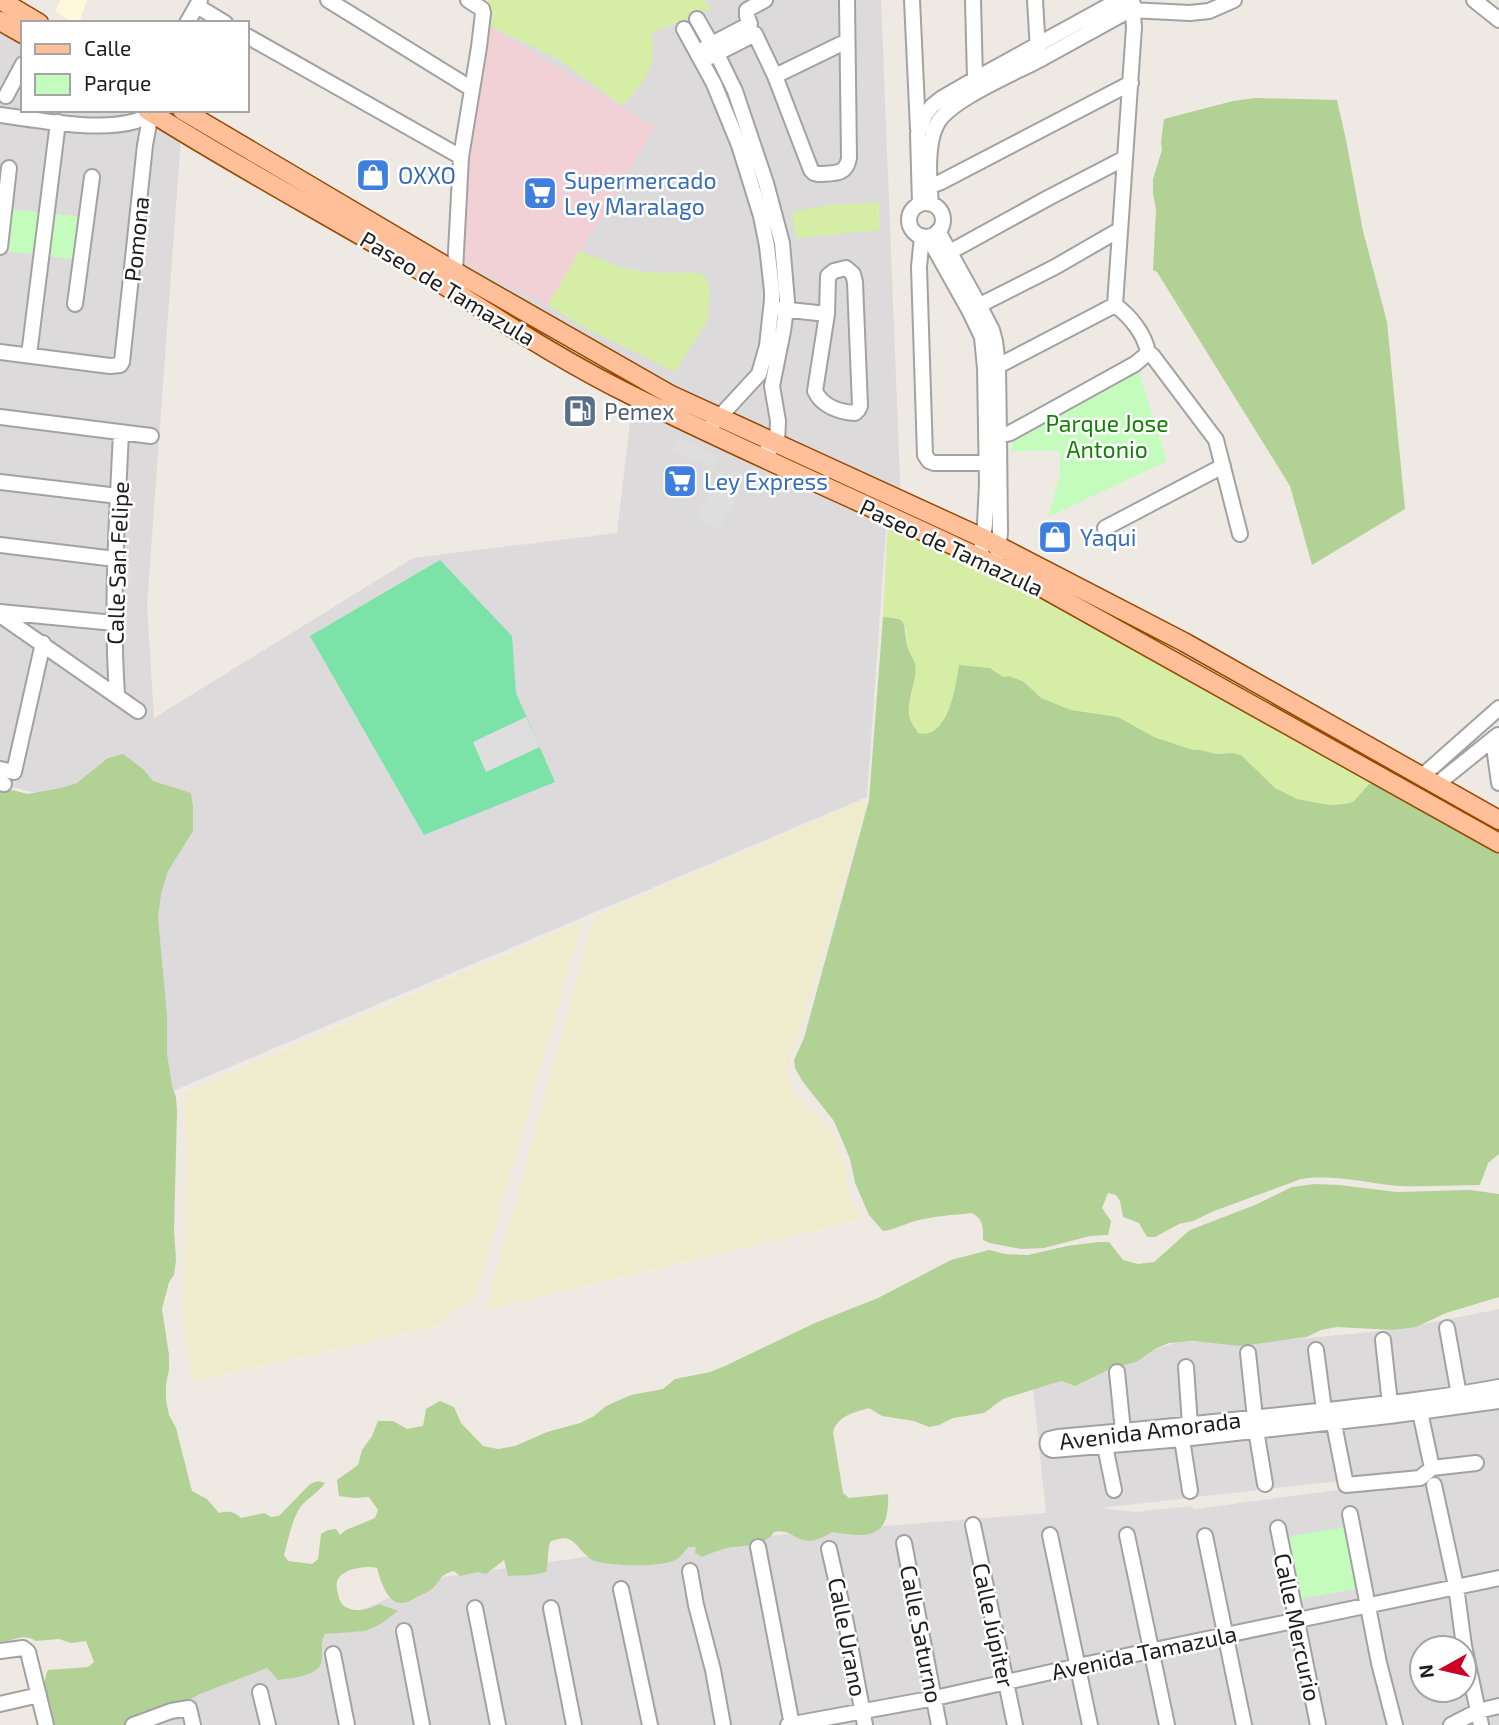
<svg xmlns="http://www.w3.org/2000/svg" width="1499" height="1725" viewBox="0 0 1499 1725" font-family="'Exo 2',sans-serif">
  <rect width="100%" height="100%" fill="#efe9e3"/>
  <path fill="#dcdadb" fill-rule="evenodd" d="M 488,0 L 881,0 L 901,504 L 456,277 L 461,157 L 486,24 Z
    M 0,22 L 23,36 L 23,110 L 139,110 L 181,137 L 147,605 L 154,718 L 413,558 L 617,533 L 633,396 L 887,515 L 867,797 L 147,1102 L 124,815 L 0,784 Z
    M 1499,1309 L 1499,1725 L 112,1725 L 430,1579 L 690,1542 L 1046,1513 L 1033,1389 L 1178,1342 L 1274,1341 L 1393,1330 ZM 1392,1475 L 1345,1489 L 1195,1509 L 1190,1506 L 1134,1512 L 1101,1508 ZM 1422,1648 L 1464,1648 L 1464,1690 L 1422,1690 Z"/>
  <path fill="#f1d1d6" d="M 486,24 L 655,127 L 548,305 L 456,259 Z"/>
  <path fill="#fff8dc" d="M 61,0 L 87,0 L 79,23 L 72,23 L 55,11 Z"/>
  <path fill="#efebcd" d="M 863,800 L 867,803 L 799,1034 L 790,1056 L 787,1070 L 794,1093 L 833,1132 L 846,1168 L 850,1200 L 863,1219 L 486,1310 L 594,916 Z
    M 582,922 L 474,1302 L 454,1311 L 441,1323 L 433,1327 L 200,1380 L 191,1379 L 182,1305 L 185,1289 L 182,1265 L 185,1248 L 185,1192 L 187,1167 L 183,1093 Z"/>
  <path fill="#d6eda6" d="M 488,0 L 705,0 L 711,9 L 651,33 C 658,69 644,79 623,106 L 558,59 L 486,24 Z
    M 879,202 L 880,230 L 796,238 L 792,212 L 823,206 Z
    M 579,251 L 625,269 L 657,273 L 697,273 L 705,275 L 710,290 L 708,320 L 675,372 L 585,328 L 548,305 Z
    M 888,518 L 998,569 L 1377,782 L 1369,784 L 1353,802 L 1345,804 L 1329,805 L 1297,799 L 1275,788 L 1241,755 L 1233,753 L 1217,754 L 1200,750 L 1193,750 L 1154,737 L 1118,717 L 1071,710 L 1041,698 L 1024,682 L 1003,677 L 990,668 L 959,666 C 956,687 948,741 918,733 L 910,719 L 909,704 L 913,689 L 915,665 L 907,644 L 906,629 L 896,617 L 883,617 Z"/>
  <path fill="#b2d195" d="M 1255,98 L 1337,100 L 1346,140 L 1363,231 L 1387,322 L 1405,509 L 1312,565 L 1290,486 L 1157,272 L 1153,270 L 1156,209 L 1153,194 L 1153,179 L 1162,150 L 1161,142 L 1164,119 L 1233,101 Z
    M 883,617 C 910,618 902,623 907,644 C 908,651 913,657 915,664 C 918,682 905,701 910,719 C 912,724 916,729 918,733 C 948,741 956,686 959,665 L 990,668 L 1003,677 L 1009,676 L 1024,682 L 1041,698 L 1071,710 L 1118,717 L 1154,737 L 1193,750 L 1200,750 L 1217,754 L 1233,753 L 1241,755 L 1275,788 L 1297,799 L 1329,805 L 1345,804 L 1353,802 L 1369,784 L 1377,782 L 1499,843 L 1499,1154 L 1488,1163 L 1480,1185 C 1453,1185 1425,1187 1399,1186 C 1365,1183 1335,1174 1301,1179 L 1214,1211 L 1193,1221 L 1179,1224 L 1155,1237 L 1147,1237 L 1139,1223 L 1123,1217 L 1120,1201 L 1116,1195 L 1108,1193 L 1102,1208 L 1111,1221 L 1108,1235 L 1090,1236 L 1044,1248 L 1021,1249 L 990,1243 L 983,1240 C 983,1227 984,1220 972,1213 C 953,1215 934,1216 915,1221 C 904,1224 894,1230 883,1231 L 869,1215 L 855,1183 L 850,1159 L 834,1121 L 803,1082 L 795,1068 L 794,1060 L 804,1038 L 869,800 Z
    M 123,754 L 143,769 L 153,781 L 191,793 L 193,807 L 193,831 L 168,871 L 161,894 L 158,917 L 167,1016 L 167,1054 L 172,1086 L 176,1097 L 177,1112 L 174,1230 L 176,1260 L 174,1275 L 169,1282 L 162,1309 L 169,1355 L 169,1370 L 166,1384 L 166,1400 L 169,1415 L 176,1428 L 192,1491 L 207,1499 L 219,1513 C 228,1511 233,1511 241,1518 L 264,1513 L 271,1517 L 279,1516 L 310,1484 L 318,1481 L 325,1483 C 318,1494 304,1499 298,1511 C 291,1524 288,1541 284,1555 L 288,1561 L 312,1564 L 318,1559 L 321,1534 L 328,1530 L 336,1529 L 340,1535 L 346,1530 L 375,1518 L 378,1510 L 369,1497 L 354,1498 L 339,1496 L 337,1480 L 358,1465 L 362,1450 L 372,1436 L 378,1421 L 393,1421 L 407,1429 L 423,1426 L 426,1409 L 440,1401 L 454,1407 L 461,1423 L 483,1446 L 498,1449 L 515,1446 L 547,1432 L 580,1423 L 594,1416 L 606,1406 L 631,1395 L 663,1389 L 675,1379 L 710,1372 L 725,1366 L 815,1323 L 878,1298 L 951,1260 L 989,1250 L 1005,1254 L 1028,1255 L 1067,1246 L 1099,1242 L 1109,1242 L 1123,1260 L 1138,1264 L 1154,1262 L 1190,1230 L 1255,1205 L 1292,1187 L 1315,1184 L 1339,1185 L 1397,1192 L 1470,1190 L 1499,1194 L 1499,1297 L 1446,1313 L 1416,1327 L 1393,1330 L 1337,1327 L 1321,1330 L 1307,1337 L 1299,1338 L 1240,1346 L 1193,1341 L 1169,1343 L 1155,1349 L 1136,1362 L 1110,1369 L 1075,1386 L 1062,1381 L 1054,1383 L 1003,1399 L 984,1413 L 953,1418 L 939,1425 L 929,1427 L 914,1421 L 882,1416 L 869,1408 C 854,1413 838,1415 833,1432 L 843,1493 L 849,1498 L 888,1494 C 890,1539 869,1538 832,1532 C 796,1554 798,1527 774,1532 C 763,1549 740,1544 723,1549 C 716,1551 709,1554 702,1557 L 695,1553 L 696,1547 L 688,1547 C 685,1551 681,1556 677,1559 C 663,1568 611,1566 595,1561 C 576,1553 577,1529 550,1542 C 547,1552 549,1562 546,1572 L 531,1575 L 508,1576 L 504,1560 L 486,1574 L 478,1572 L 460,1576 L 454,1571 C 440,1574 441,1580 433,1588 C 429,1592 422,1594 417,1597 C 413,1599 407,1603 402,1603 C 387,1604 380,1579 377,1568 C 366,1565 340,1569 337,1582 C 336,1586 337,1590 338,1594 C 341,1615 365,1612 379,1604 L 398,1611 L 379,1625 L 365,1631 L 325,1634 C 319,1644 324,1653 321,1663 C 317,1677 289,1678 278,1680 L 267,1668 L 200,1694 L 180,1705 L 137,1725 L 54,1725 C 49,1709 40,1685 48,1670 L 88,1667 L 94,1662 L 86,1641 L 71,1643 L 59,1639 L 36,1641 L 30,1638 L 22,1637 L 0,1643 L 0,787 L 28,794 L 61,788 L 77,783 L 108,758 Z"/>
  <path fill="#c4fcbd" d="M 10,209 L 86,217 L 80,260 L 6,251 Z
    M 1136,363 L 1167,461 L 1048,517 L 1060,474 L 1060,451 L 1011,451 L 1015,434 Z
    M 1352,1526 L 1363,1588 L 1299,1599 L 1289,1536 Z"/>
  <path fill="#7ce3a8" d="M 440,560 L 512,636 L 516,693 L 555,782 L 424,835 L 310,636 Z"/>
  <path fill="#dedede" d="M 677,437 L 720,456 L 713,469 L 672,449 Z
    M 735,468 L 740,470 L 743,476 L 741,480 L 742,481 L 735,482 L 733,486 L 740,491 L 736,499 L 729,496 L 735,500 L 725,518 L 718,516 L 725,520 L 719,530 L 696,518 L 720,471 L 730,476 Z
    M 526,717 L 540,747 L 486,772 L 473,742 Z"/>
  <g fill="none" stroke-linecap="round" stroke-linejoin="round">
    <g stroke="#a2a2a2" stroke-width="18">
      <path id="minor" d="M 328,0 L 472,89
        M 912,0 L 918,129
        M 973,0 L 975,79
        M 1035,0 L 1038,51
        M 1474,0 L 1499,20
        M 197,6 L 225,23
        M 1130,10 L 1190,13 L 1209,11 L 1234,0
        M 697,19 L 717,54 L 735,91 L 766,183 L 782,243 L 787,301 L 783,331 L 772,386 L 778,421 L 777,444 L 760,456
        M 187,23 L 200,0
        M 684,29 L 714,84 L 739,145 L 761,216 L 767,246 L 772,291 L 772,300 L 767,346 L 759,374 L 712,425
        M 247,36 L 461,157
        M 706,47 L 750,24 L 747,16 L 747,10 L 765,0
        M 710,57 L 755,34 L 775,76 L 811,170 L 814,173 L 818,174 C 833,173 846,176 849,158 L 847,0
        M 775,76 L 847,41
        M 6,96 L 23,64
        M 0,115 C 39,120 98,132 136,121 C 142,119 149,114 155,110
        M 923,189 L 941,182 L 1131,83
        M909 220a17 17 0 1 1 34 0a17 17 0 1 1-34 0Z
        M 920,204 L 918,134 L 925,115 L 932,106 L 942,98 L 975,79 L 1119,0
        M 931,204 C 929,181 926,144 937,124 C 949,100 1015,73 1041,59 C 1071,43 1100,26 1130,10 L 1133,4
        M 938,231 L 979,305 L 992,330 L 995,341 L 998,366 L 999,436 L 1000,532 L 998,554
        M 922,236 L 919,267 L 925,455 L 929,461 L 934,463 L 994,463
        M 928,237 L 969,310 L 982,337 L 985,368 L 987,484 L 985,524 L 980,558
        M 0,247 L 9,168
        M 950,252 L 1048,198 L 1125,158
        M 846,268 L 853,274 L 855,282 L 860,406 L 858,410 L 855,413 C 839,412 822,406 815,391 L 827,314 L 828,276 L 834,271 Z
        M 455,271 L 461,157 L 479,47 L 483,13 L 482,9 L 468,0
        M 75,304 L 92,177
        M 974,308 L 1055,267 L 1119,230
        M 780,309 L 827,314
        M 0,352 L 110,366 L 120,365 L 122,362 L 145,145 L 151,113
        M 1148,353 L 1152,355 L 1216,440 L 1240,534
        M 29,355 L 58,122
        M 990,367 L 998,366 L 1115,305
        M 0,417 L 151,436
        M 986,437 L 999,436 L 1010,433 L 1135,364 L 1148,353 C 1145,334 1130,316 1115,305 L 1134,27 L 1133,15 L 1121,0
        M 0,482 L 118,496
        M 1105,528 L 1223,466
        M 0,545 L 115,559
        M 0,612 L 114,623
        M 0,615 L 138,711
        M 117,694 C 111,607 117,520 121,432
        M 1498,735 L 1493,739 L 1499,783
        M 0,769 L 14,772 L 43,643
        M 1421,777 L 1499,708
        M 0,783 L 4,784
        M 1436,785 L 1493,739
        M 1447,1328 L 1459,1395
        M 1383,1340 L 1390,1404
        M 1316,1350 L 1324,1410
        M 1248,1353 L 1255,1418
        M 1186,1367 L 1190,1425
        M 1117,1372 L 1123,1431
        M 1499,1387 C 1436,1399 1372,1405 1308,1412 C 1225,1421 1141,1430 1058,1437 L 1049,1439 C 1046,1444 1048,1449 1053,1450 L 1182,1439 L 1389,1416 L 1499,1401
        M 1420,1412 L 1432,1468
        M 1332,1414 L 1346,1485 L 1420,1478 L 1432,1468 L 1476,1463
        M 1256,1430 L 1265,1484
        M 1182,1439 L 1190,1491
        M 1105,1446 L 1114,1490
        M 1434,1485 L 1456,1586 L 1464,1646 L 1481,1725
        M 1350,1514 L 1379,1663 L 1395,1725
        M 973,1525 L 1015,1725
        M 1278,1528 L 1318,1725
        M 1050,1535 L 1090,1725
        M 1127,1535 L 1167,1725
        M 1205,1536 L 1244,1725
        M 904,1543 L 939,1725
        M 758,1547 L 792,1725
        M 829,1549 L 846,1623 L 865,1725
        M 690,1571 L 696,1605 L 713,1670 L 723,1725
        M 621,1589 L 650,1725
        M 475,1608 L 498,1725
        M 551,1608 L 574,1725
        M 404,1631 L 422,1725
        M 0,1651 L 23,1648 L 28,1652 L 46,1725
        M 333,1654 L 347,1725
        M 260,1692 L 268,1725
        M 0,1704 L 39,1695
        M 133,1725 L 171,1711 L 189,1708 L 193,1725
        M 788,1725 L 935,1698 L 1078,1666 L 1499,1578
        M 1451,1725 L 1478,1711 L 1499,1706"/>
    </g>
    <g stroke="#974900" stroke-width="21">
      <path id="major" d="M 0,0 L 39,23
        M 0,21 L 23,34
        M 147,110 C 231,163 318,210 403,260 C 479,306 552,356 631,395 C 765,462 904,520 1039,586 L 1499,843
        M 182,110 L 461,275 L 671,395 L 983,538 L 1184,642 L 1499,820"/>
    </g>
    <use href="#minor" stroke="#fff" stroke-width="14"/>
    <use href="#major" stroke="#ffbf98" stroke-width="18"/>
  </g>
  <defs>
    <g id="shop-square" transform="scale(1.75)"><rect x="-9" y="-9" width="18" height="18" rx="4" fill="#3f7fe0" stroke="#fff"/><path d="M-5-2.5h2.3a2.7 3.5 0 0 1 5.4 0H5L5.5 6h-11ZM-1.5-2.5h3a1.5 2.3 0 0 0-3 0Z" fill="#fff"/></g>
    <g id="supermarket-square" transform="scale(1.75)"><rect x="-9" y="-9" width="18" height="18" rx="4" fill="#3f7fe0" stroke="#fff"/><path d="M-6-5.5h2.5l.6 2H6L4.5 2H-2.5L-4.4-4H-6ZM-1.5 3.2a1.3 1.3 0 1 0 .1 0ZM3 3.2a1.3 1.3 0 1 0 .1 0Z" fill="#fff"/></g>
    <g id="fuel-square" transform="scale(1.75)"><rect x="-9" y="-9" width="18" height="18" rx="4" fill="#5c6f8a" stroke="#fff"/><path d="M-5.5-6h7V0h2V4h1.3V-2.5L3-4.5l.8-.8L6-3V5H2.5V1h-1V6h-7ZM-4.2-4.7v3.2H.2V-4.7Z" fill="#fff"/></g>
  </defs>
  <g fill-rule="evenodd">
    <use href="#shop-square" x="373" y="175"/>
    <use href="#supermarket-square" x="540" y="193"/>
    <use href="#fuel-square" x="580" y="411"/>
    <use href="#supermarket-square" x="680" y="481"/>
    <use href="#shop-square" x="1055" y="537"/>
  </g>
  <g text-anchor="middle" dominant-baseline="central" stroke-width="5" stroke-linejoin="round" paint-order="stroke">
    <g font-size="23" fill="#366cbe" stroke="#fff" text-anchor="start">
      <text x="398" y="175">OXXO</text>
      <text x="564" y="180">Supermercado<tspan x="564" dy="26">Ley Maralago</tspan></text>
      <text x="704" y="481">Ley Express</text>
      <text x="1080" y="537">Yaqui</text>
    </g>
    <g font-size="23" fill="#1e1e1e" stroke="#fff">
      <text transform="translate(136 239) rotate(-84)">Pomona</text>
      <text transform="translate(448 288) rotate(31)">Paseo de Tamazula</text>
      <text transform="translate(952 547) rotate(25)">Paseo de Tamazula</text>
      <text transform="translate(117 563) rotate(-88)">Calle San Felipe</text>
      <text transform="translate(1150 1430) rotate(-7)">Avenida Amorada</text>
      <text transform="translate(994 1625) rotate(78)">Calle Júpiter</text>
      <text transform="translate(1298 1627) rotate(78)">Calle Mercurio</text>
      <text transform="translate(922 1634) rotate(79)">Calle Saturno</text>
      <text transform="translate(848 1637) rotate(79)">Calle Urano</text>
      <text transform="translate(1144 1652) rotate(-12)">Avenida Tamazula</text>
    </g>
    <g font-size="23" fill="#4e5e75" stroke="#fff" text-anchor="start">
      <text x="604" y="411">Pemex</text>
    </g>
    <g font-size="23" fill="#128205" stroke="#fff">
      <text x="1107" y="423">Parque Jose<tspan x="1107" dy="26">Antonio</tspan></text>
    </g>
  </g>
  <rect x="21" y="21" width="228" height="91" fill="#ffffff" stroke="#a5a5a5" stroke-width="2"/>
  <rect x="35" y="44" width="35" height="10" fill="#ffbf98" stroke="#a5a5a5" stroke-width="2"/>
  <text x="84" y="56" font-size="21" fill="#1e1e1e">Calle</text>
  <rect x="35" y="74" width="35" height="21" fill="#c4fcbd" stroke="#a5a5a5" stroke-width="2"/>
  <text x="84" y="91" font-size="21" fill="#1e1e1e">Parque</text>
  <g transform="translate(1443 1669) rotate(262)"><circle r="33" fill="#ffffff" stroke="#a5a5a5" stroke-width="2"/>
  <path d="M0-5L12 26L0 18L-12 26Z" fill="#cb0026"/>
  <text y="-10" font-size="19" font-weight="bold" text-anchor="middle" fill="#1e1e1e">N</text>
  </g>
</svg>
